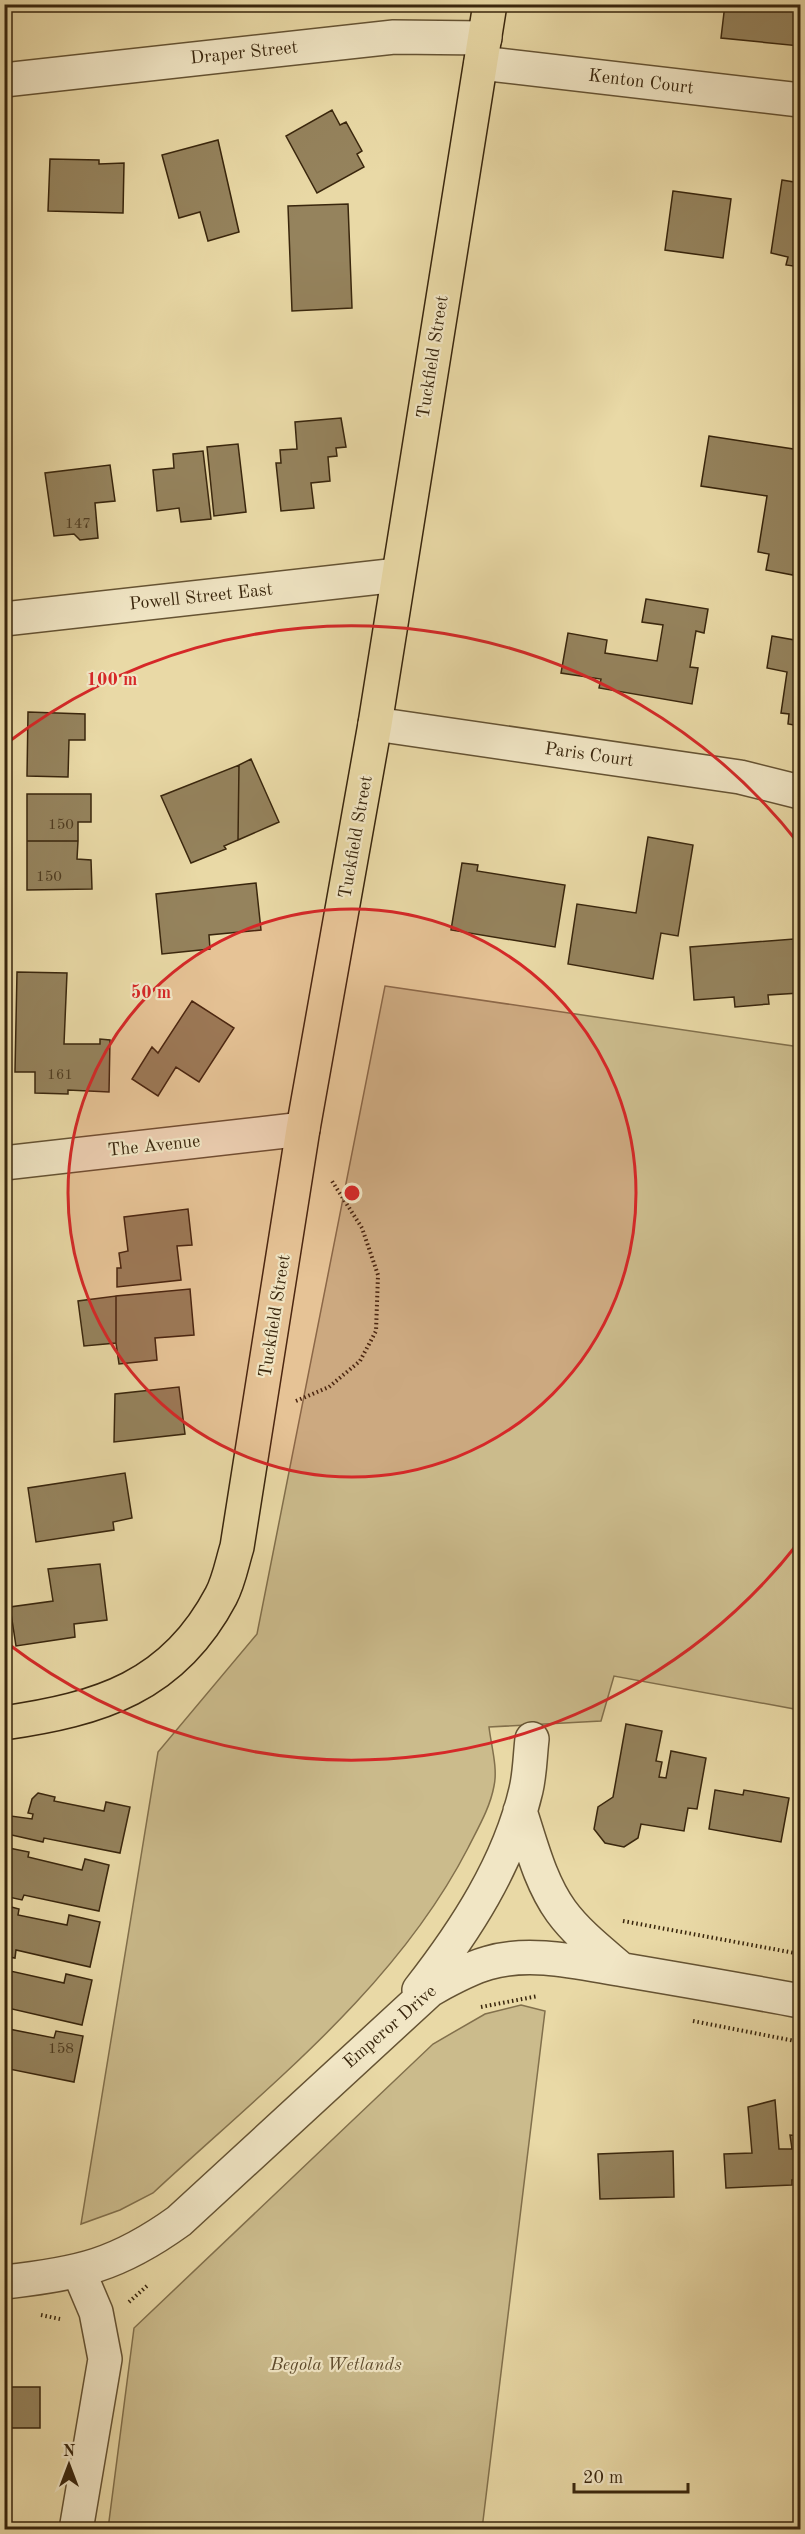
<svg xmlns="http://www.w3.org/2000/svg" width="805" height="2534" viewBox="0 0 805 2534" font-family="'Old Standard TT',serif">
  <rect width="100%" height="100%" fill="#e9d9a6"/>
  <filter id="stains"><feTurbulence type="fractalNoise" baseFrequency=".00333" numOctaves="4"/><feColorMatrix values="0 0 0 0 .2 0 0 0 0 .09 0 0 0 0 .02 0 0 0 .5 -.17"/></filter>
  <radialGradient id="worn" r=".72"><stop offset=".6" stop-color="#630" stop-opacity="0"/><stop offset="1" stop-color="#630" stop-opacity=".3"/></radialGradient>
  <path fill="#cbbb8c" stroke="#82704c" stroke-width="1.5" d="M 385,986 L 800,1047 L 800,1710 L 614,1676 L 601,1721 L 489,1727 C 491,1745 498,1768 494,1786 C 490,1808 478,1828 468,1848 C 396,1988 266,2088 153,2193 L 120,2210 L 81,2224 L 158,1752 L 257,1634 Z
    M 521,2005 L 545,2011 L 482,2529 L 108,2529 L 134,2328 L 433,2044 L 485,2014 Z"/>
  <path fill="#95835d" stroke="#39260d" stroke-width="1.5" d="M 725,4 L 800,4 L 800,46 L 721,38 Z
    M 332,110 L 340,125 L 346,122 L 362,151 L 357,154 L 364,167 L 317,193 L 286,136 Z
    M 218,140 L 239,232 L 208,241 L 200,212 L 179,218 L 162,155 Z
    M 50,159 L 99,160 L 99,164 L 124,163 L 123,213 L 48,211 Z
    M 782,180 L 800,183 L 800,267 L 786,265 L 788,257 L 771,253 Z
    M 673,191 L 731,199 L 723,258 L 665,250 Z
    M 348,204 L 352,308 L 292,311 L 288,206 Z
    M 341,418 L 346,447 L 336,448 L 337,456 L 328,457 L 330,481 L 311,483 L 314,508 L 281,511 L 276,463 L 281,463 L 280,450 L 297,449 L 295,422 Z
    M 4,435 L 10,435 L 7,534 L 4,534 Z
    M 709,436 L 800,450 L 800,559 L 796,558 L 793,575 L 766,570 L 769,554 L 758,552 L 767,496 L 701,486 Z
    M 238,444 L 246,512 L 214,516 L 207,447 Z
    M 203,451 L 211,519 L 181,522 L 179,508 L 157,511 L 153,470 L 174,468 L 173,454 Z
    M 110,465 L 115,501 L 95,503 L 98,538 L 80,540 L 74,534 L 54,536 L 45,473 Z
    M 646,599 L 708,609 L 704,633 L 696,631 L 690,667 L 698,668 L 692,704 L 599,688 L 601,679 L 561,673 L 568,633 L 607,640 L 605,653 L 657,661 L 663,625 L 642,622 Z
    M 772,636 L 800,641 L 800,726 L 788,724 L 789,714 L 781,713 L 787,672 L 767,668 Z
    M 28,712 L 85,714 L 85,740 L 69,740 L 68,777 L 27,776 Z
    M 4,713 L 9,713 L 7,823 L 4,823 Z
    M 251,759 L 279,822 L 238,840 L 239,765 Z
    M 239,765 L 238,840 L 224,846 L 226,849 L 191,863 L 161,796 Z
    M 27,794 L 91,794 L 91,822 L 78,822 L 78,841 L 27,841 Z
    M 648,837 L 693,845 L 678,936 L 661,933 L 653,979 L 568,964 L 577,904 L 636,913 Z
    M 27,841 L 78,841 L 77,859 L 91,860 L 92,889 L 27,890 Z
    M 462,863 L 478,865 L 477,871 L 565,885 L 555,947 L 451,930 Z
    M 256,883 L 261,930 L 209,935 L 210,949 L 162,954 L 156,894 Z
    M 794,939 L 795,949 L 800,949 L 800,993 L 768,995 L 769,1004 L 735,1007 L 734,997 L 694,1000 L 690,947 Z
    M 17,972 L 67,973 L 64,1044 L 100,1044 L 100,1039 L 110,1040 L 109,1092 L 68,1090 L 68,1094 L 35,1093 L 35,1072 L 15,1072 Z
    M 192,1001 L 234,1028 L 199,1082 L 176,1067 L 158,1096 L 132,1079 L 152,1047 L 158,1053 Z
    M 188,1209 L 192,1245 L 177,1246 L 181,1280 L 117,1287 L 117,1268 L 121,1268 L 119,1253 L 128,1251 L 124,1217 Z
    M 190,1289 L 194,1335 L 155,1338 L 157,1360 L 119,1364 L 116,1343 L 116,1296 Z
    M 116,1296 L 116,1343 L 84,1346 L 78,1301 Z
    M 179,1387 L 185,1434 L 114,1442 L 115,1394 Z
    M 125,1473 L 132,1518 L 113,1522 L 114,1530 L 36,1542 L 28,1488 Z
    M 100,1564 L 107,1620 L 74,1624 L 75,1637 L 16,1646 L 10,1607 L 53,1601 L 48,1569 Z
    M 626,1724 L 662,1731 L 656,1761 L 662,1762 L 659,1777 L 666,1778 L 671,1751 L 706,1758 L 697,1809 L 688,1808 L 684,1831 L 641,1824 L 638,1838 L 624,1847 L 605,1843 L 594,1829 L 598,1807 L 613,1797 Z
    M 715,1790 L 743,1795 L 744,1790 L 789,1798 L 781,1842 L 709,1829 Z
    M 38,1793 L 55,1797 L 54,1801 L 104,1811 L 106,1802 L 130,1807 L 120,1853 L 44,1838 L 43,1842 L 7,1834 L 11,1816 L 32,1819 L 33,1814 L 28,1813 L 32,1799 Z
    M 9,1848 L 29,1852 L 28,1857 L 82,1870 L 85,1859 L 109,1865 L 99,1911 L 24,1895 L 22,1900 L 4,1896 L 4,1854 L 7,1854 Z
    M 4,1905 L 19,1909 L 18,1915 L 67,1925 L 69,1915 L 100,1922 L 90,1967 L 16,1950 L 15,1958 L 4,1956 Z
    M 4,1967 L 10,1968 L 10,1971 L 64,1983 L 66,1974 L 92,1980 L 82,2025 L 8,2008 L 4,2014 Z
    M 4,2028 L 54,2038 L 56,2031 L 83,2036 L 74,2082 L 4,2068 Z
    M 775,2100 L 779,2149 L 792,2149 L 790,2135 L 800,2136 L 800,2179 L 792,2180 L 792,2185 L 726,2188 L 724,2154 L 752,2153 L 748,2107 Z
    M 673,2151 L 674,2197 L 600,2199 L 598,2154 Z
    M 4,2387 L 40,2387 L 40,2428 L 4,2428 Z"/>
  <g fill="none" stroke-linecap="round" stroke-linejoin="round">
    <g stroke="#655333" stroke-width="36">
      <path id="minor" d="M 481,63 L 800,100
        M 4,80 L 394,37 L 485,38
        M 4,619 L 398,575
        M 375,724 L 740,777 L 800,792
        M 4,1163 L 303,1129
        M 520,1811 C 531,1844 540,1882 561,1911 C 577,1933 600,1951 621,1969
        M 419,1990 C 465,1931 509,1864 526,1790 C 530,1773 530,1756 532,1739
        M 4,2282 C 79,2274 118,2265 179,2221 L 430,1990 C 448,1980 467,1969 488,1963 C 531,1950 581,1963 624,1970 C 683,1980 742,1990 800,2001
        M 76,2530 L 105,2359 L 96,2312 L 79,2272"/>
    </g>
    <g stroke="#39260d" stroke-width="36">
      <path id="major" d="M 4,1723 C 100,1709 173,1687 221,1596 C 229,1581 232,1563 237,1547 L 303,1129 L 375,724 L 490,4"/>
    </g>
    <path stroke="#39260d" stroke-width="4" stroke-dasharray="1.5 3" stroke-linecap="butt" d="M 296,1401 L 329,1387 L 360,1361 L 376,1331 L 378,1275 L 362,1228 L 332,1181
      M 623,1921 L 800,1954
      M 481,2007 L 538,1996
      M 693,2021 L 800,2042
      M 129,2302 L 148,2285
      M 41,2315 L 60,2319"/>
    <use href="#minor" stroke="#f1e6c5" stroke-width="33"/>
    <use href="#major" stroke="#e9d9a6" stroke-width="33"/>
  </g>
  <circle cx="352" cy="1193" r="284" fill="#d62828" fill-opacity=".12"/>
  <g fill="none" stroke="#d62828" stroke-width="3">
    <circle cx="352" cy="1193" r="284"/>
    <path d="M799 1542A567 567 0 0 1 7 1643M7 743A567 567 0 0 1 799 844"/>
  </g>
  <g text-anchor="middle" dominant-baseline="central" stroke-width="4.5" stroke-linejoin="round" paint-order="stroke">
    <g font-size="15" fill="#503d21">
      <text x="78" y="524">147</text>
      <text x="61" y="825">150</text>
      <text x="49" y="877">150</text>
      <text x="60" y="1075">161</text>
      <text x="61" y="2049">158</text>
    </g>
    <g font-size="18" fill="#39260d" stroke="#f1e6c5">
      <text transform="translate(244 53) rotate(-6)">Draper Street</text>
      <text transform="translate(641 82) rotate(7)">Kenton Court</text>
      <text transform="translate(433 357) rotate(-81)">Tuckfield Street</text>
      <text transform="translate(201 597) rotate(-6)">Powell Street East</text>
      <text transform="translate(589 755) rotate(8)">Paris Court</text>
      <text transform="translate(356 837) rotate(-80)">Tuckfield Street</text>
      <text transform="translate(154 1146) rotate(-6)">The Avenue</text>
      <text transform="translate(275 1316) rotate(-81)">Tuckfield Street</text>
      <text transform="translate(390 2027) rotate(-41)">Emperor Drive</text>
    </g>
    <g font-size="18" font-style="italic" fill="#5e4b2d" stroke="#f1e6c5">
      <text x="336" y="2365">Begola Wetlands</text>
    </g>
  </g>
  <circle cx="352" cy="1193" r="9" fill="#d62828" stroke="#f1e6c5" stroke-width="3"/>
  <g font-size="18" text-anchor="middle" font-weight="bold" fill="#d62828" stroke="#f1e6c5" stroke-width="4.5" stroke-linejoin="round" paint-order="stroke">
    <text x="112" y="685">100 m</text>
    <text x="151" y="998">50 m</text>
  </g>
  <rect width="805" height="2534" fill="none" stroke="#e9d9a6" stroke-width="24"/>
  <rect x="6" y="6" width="793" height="2522" fill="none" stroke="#39260d" stroke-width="3"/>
  <rect x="12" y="12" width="781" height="2510" fill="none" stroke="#39260d" stroke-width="1.5"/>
  <g transform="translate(69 2465)" stroke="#f1e6c5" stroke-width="4.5" paint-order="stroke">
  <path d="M0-4.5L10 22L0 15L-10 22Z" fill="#39260d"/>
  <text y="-9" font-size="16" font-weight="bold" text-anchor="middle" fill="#39260d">N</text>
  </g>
  <path d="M574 2483v9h114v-9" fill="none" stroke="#39260d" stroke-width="3"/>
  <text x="583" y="2483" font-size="18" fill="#39260d" stroke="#f1e6c5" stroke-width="4.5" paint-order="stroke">20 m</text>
  <rect width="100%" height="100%" filter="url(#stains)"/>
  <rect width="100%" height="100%" fill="url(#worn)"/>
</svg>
